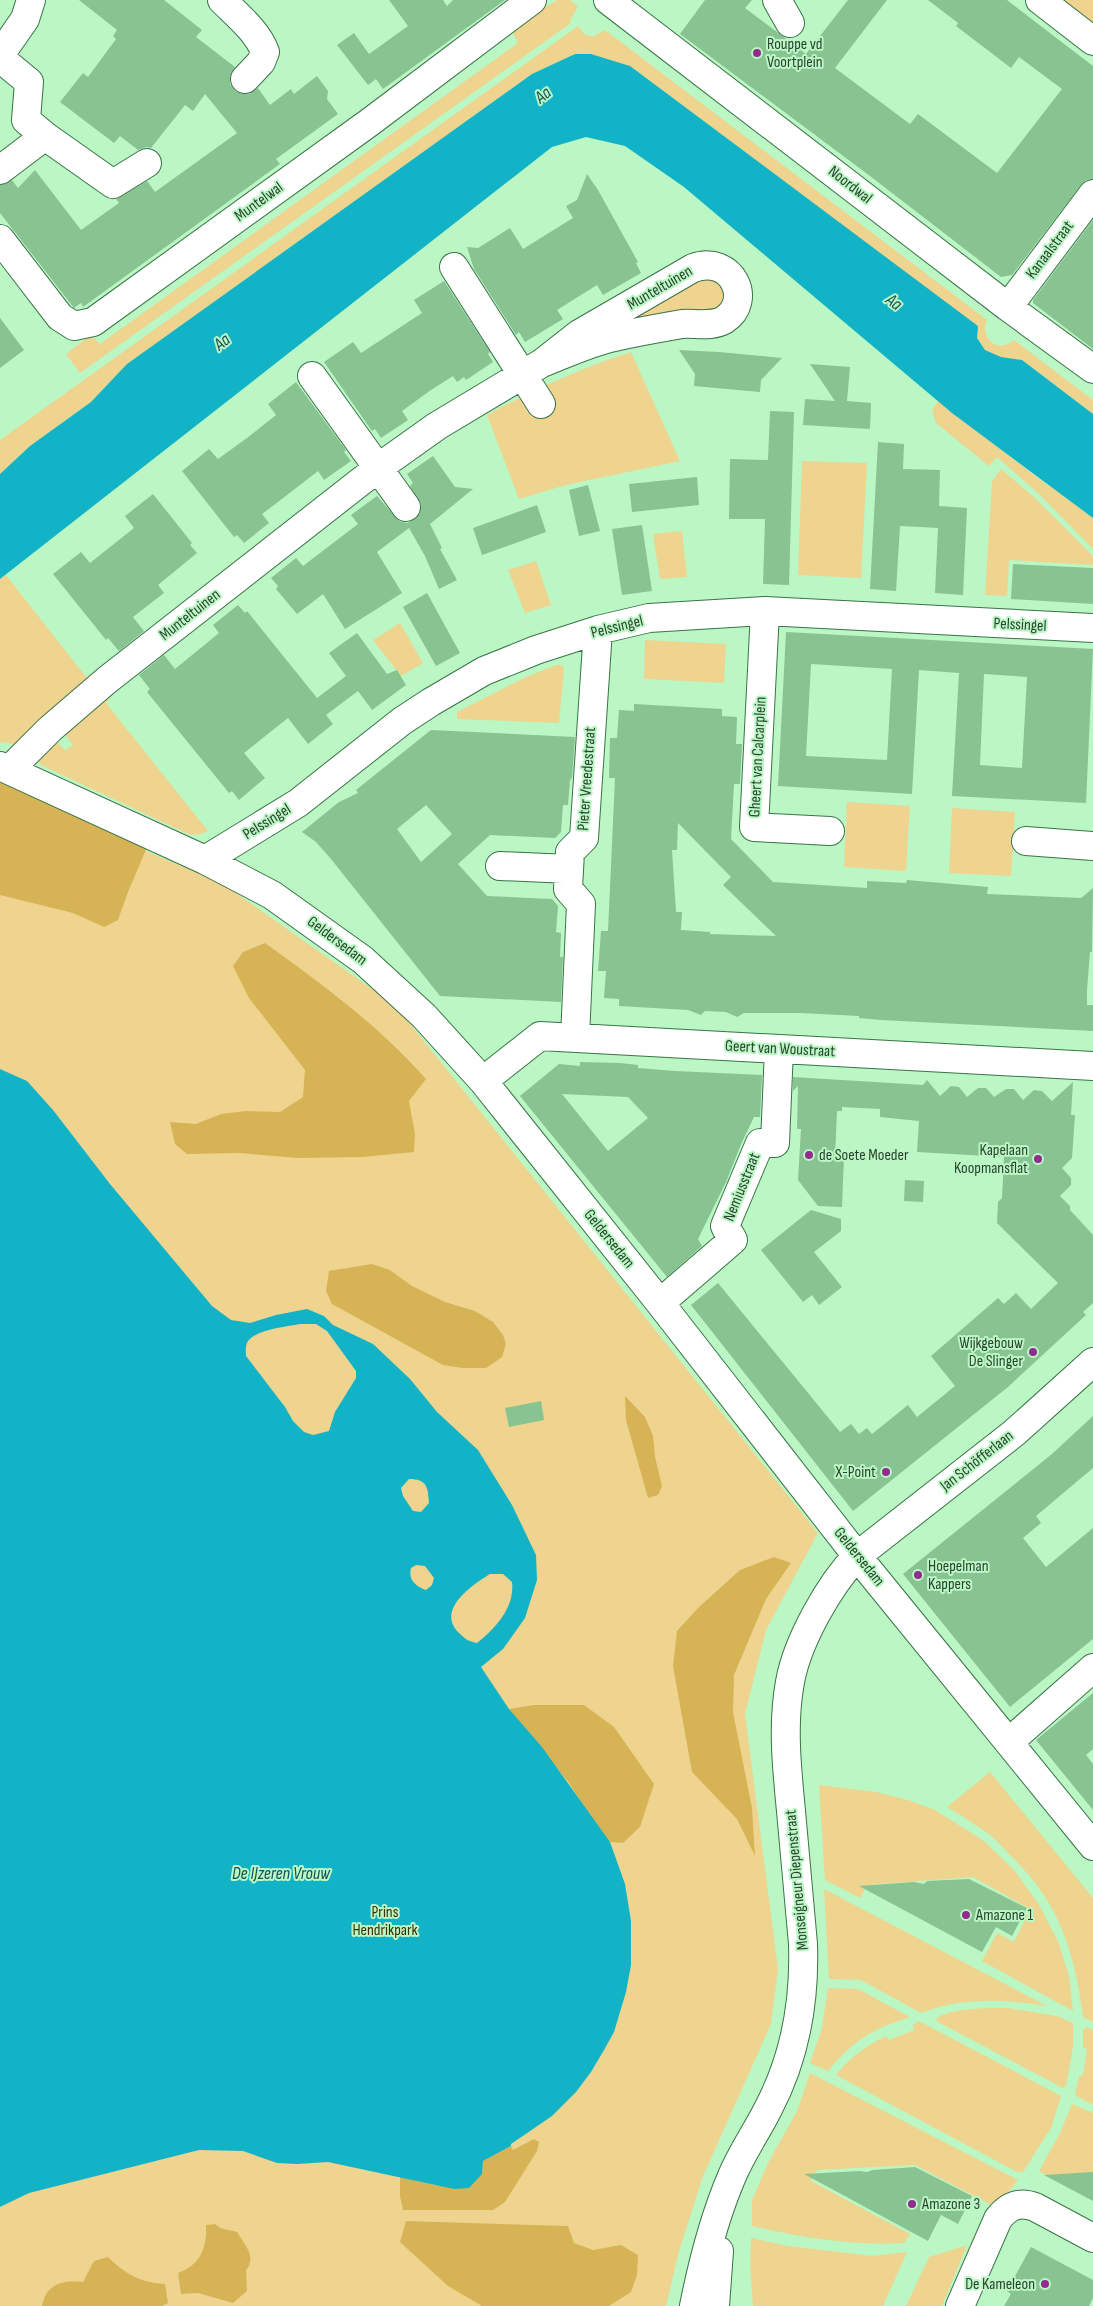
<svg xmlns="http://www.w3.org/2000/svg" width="1093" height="2306" viewBox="0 0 1093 2306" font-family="'Sofia Sans Condensed',sans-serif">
  <rect width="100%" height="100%" fill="#baf7c4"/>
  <path fill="#eed48f" d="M 557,0 L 570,0 L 578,6 L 570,21 L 571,23 L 80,373 L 66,354 L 91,335 L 100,344 L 518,43 L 511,29 L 545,4 L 548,6 Z
    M 1061,0 L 1093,0 L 1093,24 Z
    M 578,26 L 584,34 L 593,37 L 605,30 L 987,320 C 979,339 998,354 1014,340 L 1093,400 L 1093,414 L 1022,360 L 1001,358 L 985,350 L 977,338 L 977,326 L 630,66 L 575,54 L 532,74 L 127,364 L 91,402 L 30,446 L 0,474 L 0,440 Z
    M 703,274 L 727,288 L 722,308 L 614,323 Z
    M 631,352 L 680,461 L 566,485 L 519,499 L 487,415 C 533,390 581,368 631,352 Z
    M 938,401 L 1047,485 L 1053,488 L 1093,518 L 1093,549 L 1038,493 L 997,457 L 989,466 L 936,423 L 932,410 Z
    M 802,461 L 867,463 L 861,578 L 798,575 Z
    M 1001,469 L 1035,498 L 1093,556 L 1093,565 L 1009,560 L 1007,596 L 985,595 L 992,481 Z
    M 682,531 L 687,577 L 660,579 L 653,534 Z
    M 536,561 L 551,605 L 525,613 L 508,570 Z
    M 6,575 L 86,677 L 92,673 L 94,675 L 14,745 L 5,742 L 0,743 L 0,579 Z
    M 400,623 L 423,663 L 401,676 L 373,640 Z
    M 645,640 L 726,644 L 724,683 L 644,679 Z
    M 556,665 L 562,665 L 564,670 L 559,723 L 457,719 L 457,712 L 524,678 Z
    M 107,696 L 111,697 L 106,703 L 208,831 L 198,835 L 188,834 L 41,765 L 38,760 L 52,737 L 65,750 L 73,745 L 61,729 Z
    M 0,788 L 223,884 L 395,1005 L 818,1533 L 766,1630 L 745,1714 L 778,1969 L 771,2024 L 703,2176 L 679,2251 L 666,2306 L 0,2306 Z
    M 847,802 L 910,806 L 906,871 L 844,867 Z
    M 952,808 L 1015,812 L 1011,876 L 949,873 Z
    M 990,1772 L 1093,1898 L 1093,2022 L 1083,2017 C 1074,1950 1060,1904 1011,1856 C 1003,1848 995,1838 986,1832 C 974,1823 960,1815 947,1807 Z
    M 819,1785 L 876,1792 L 908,1800 L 935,1810 L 984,1841 L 1015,1871 L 1039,1905 L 1058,1941 L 1069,1976 L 1073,2011 L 982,1961 L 997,1933 L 1014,1942 L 1030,1909 L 973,1877 L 867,1885 L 860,1898 L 825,1880 Z
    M 824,1889 L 1047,2006 C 1004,1999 963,1997 921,2013 L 861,1980 L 829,1979 Z
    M 828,1988 L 858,1989 L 910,2017 C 873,2029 853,2040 828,2071 L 810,2063 L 822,2028 Z
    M 1008,2008 L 1057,2016 L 1073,2023 L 1073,2047 L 1066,2086 L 1063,2088 L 938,2022 L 936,2019 C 950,2007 991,2008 1008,2008 Z
    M 919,2021 L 1061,2096 L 1051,2128 L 1023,2172 L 1017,2172 L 836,2075 C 850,2057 866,2046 886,2036 L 889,2040 L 914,2030 L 913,2025 Z
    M 1087,2027 L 1093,2030 L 1093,2105 L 1075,2095 L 1079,2076 L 1083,2075 L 1087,2049 L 1083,2048 L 1083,2030 Z
    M 810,2073 L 1018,2180 L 1006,2195 L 993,2206 L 915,2165 L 817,2170 L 811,2181 L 910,2234 L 904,2243 C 852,2246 803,2238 752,2226 L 752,2200 L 768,2163 L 797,2111 Z
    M 1072,2104 L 1093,2113 L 1093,2172 L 1057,2181 L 1039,2171 L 1060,2133 Z
    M 751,2238 L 788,2246 L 872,2256 L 907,2252 L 883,2306 L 753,2306 L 750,2266 Z
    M 967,2245 L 942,2306 L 906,2306 L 929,2257 Z"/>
  <path fill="#d6b456" d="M 0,776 L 148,845 L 128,892 L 118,920 L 104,927 L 73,913 L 0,895 Z
    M 265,943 C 322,984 379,1026 426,1079 L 409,1101 L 415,1134 L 414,1152 L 363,1157 L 297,1158 L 240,1153 L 187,1154 L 175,1144 L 170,1122 L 196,1124 L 221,1114 L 245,1111 L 280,1112 L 303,1097 L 305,1070 L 249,998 L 233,966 L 243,952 Z
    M 372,1264 L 390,1270 L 412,1286 L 445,1302 L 475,1311 L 493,1322 L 503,1335 L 506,1344 L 502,1357 L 486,1368 L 462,1368 L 443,1365 L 332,1304 L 326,1291 L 329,1271 Z
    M 625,1396 L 645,1417 L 653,1436 L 655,1457 L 662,1486 L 658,1495 L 648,1498 L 626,1420 Z
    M 774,1557 L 791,1563 L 766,1599 L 734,1675 L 733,1712 L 752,1808 L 755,1856 L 737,1819 L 692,1772 L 673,1666 L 677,1631 L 698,1608 L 740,1570 Z
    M 534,1705 L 584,1705 L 614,1727 L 654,1784 L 640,1827 L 623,1843 L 610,1842 L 586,1810 L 569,1783 L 509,1709 Z
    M 534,2139 L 539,2142 L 537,2151 L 505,2202 L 493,2210 L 403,2210 L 400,2196 L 400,2177 L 434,2185 L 482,2174 L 483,2161 L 511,2146 L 513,2150 Z
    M 406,2221 L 568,2226 L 574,2243 L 593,2250 L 621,2245 L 638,2255 L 637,2275 L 631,2292 L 609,2306 L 482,2306 L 448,2286 L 400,2242 Z
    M 215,2224 L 220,2228 L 237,2232 C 245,2245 257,2257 246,2270 L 247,2291 L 233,2303 L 198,2293 L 181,2294 L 178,2273 C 200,2265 207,2249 206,2225 Z
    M 108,2257 C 125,2274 141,2283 165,2284 L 168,2303 L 162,2306 L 42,2306 C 46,2284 62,2280 83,2282 L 94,2261 Z"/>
  <path fill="#12b3c7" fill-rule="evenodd" d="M 575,54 L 591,54 L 630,66 L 978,326 L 977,338 L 985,350 L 1001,357 L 1022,360 L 1093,414 L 1093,518 L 952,413 L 684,187 L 625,146 L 586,137 L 552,147 L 0,579 L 0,474 L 30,446 L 91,402 L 127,364 L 532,74 Z
    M 0,1069 L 27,1081 L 53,1110 L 110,1184 L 212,1306 L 231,1320 L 250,1323 L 276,1315 L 307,1309 L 324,1316 L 333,1325 L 373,1344 L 410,1379 L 437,1412 L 478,1450 L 512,1505 L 536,1555 L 537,1580 L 525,1618 L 503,1649 L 481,1667 L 509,1709 L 542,1747 L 610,1842 L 625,1884 L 631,1921 L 631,1965 L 626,1992 L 614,2032 L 604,2050 L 591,2072 L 576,2092 L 552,2116 L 511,2144 L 511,2146 L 483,2161 L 482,2174 L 469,2188 L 454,2189 L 328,2162 L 297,2164 L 277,2163 L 243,2151 L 199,2150 L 29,2193 L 0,2207 ZM 300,1324 L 316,1324 L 327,1331 L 356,1371 L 356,1378 L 335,1412 L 329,1431 L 313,1435 L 304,1432 L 293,1421 L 285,1407 L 246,1356 C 246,1351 245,1346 248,1341 C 258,1329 285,1327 300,1324 ZM 409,1479 C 427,1479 428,1487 429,1503 L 421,1512 L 413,1511 L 403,1496 L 401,1488 ZM 416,1565 L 425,1566 L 434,1578 L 432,1585 L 426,1590 C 415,1586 408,1579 411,1568 ZM 490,1574 L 503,1574 L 512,1582 C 515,1607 496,1628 477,1643 C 467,1641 464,1638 457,1631 C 437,1608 474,1584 490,1574 Z"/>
  <path fill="#88c392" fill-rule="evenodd" d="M 79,0 L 164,0 L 202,30 L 196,37 L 235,67 L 230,76 L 230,84 L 235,91 L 242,94 L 249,94 L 258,88 L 270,105 L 291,89 L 294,94 L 317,76 L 328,91 L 327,99 L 338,114 L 276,159 L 280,164 L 83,307 L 81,303 L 74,308 L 0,213 L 0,185 L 12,180 L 18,188 L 35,170 L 81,230 L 119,203 L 116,199 L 147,181 L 155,192 L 237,133 L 205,94 L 193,111 L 185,105 L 151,148 L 146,147 L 138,150 L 120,136 L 114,143 L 60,102 L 83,73 L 88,77 L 116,39 L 113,36 L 117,30 Z
    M 389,0 L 443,0 L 447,6 L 453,0 L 505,0 L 383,89 L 376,79 L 368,85 L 337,45 L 354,33 L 369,54 L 408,26 Z
    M 705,0 L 752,0 L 745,8 L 806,54 L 848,0 L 887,0 L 835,68 L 910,124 L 918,114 L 997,173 L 1062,89 L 1019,57 L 1011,68 L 956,26 L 958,23 L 928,0 L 1007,0 L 1093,66 L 1093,179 L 1086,180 L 1081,185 L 1012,275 L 1001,277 L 870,176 L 680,34 Z
    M 587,174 L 598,190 L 638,262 L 636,263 L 641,273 L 603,295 L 597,285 L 557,310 L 563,319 L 525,342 L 519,332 L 516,335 L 474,269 L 467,247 L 478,248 L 510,228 L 523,249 L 573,218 L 566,206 L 577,200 Z
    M 1093,220 L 1093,349 L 1033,303 L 1033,300 Z
    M 444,281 L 490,352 L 488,354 L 493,362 L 466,380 L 464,377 L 457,382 L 453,376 L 431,390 L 402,411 L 408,420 L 381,438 L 375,429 L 372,431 L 324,362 L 353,342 L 361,353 L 422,313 L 414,300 Z
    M 0,318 L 24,350 L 0,368 Z
    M 679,350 L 719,352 L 782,358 L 761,380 L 760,392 L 694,386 L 695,374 Z
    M 810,364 L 850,367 L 847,401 L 871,403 L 870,429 L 803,425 L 805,399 L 835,401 Z
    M 296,382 L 346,450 L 344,452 L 351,461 L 324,480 L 318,471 L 278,502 L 262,514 L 269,523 L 244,543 L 237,535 L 234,537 L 182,471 L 209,449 L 218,459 L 247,438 L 276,415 L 268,404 Z
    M 770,411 L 794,412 L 789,585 L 763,584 L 765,519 L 729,519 L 730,459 L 768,460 Z
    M 878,442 L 904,444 L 903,469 L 940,470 L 939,506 L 967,508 L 963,595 L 935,593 L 938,528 L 921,527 L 900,526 L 896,591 L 870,589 Z
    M 433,456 L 455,487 L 473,489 L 430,524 L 442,548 L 440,549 L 457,580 L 439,589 L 425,556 L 409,528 L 377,552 L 402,593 L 345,629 L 323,594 L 297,614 L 276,589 L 278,586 L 271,578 L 296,558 L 303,566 L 358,524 L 351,515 L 377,496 L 399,521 L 407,523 L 415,519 L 420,513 L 421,505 L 410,486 L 413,483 L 407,474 Z
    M 697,477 L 699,505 L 632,512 L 629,484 Z
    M 588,485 L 600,531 L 579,536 L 569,490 Z
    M 153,494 L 192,543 L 190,545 L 197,553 L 158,585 L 164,593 L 133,617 L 144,631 L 119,651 L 108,638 L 106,640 L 53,574 L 81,552 L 90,563 L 134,528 L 125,516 Z
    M 537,505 L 546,532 L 482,555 L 473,528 Z
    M 642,525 L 652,591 L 622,595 L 612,529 Z
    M 1013,564 L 1093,568 L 1093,604 L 1011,599 Z
    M 427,593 L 460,653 L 436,666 L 403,607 Z
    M 238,605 L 245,613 L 247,611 L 317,698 L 346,676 L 329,653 L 357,633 L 387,674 L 397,670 L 406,685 L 372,710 L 358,691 L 326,715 L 333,724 L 308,744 L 288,718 L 244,753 L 265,778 L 239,800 L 232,791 L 229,793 L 147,692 L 150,689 L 139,675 L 164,655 L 175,669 L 219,633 L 213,625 Z
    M 786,632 L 1093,649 L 1086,803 L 952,796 L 959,673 L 919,670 L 912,794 L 778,786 ZM 811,664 L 892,669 L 887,760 L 806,756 ZM 984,674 L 1027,677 L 1022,768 L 980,765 Z
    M 634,704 L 722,709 L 722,716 L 737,717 L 736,744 L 742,744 L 740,784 L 734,784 L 731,839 L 773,882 L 867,888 L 867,881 L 906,883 L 907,880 L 988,887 L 987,894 L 1081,898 L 1093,888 L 1092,952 L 1090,952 L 1087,990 L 1087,1005 L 1093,1005 L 1093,1031 L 881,1020 L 859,1018 L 859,1016 L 801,1013 L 744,1013 L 737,1017 L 726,1012 L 705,1011 L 701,1015 L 688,1010 L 619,1006 L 619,999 L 604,998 L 606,971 L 598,971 L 601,931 L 608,931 L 615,778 L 609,778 L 610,738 L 617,738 L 619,710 L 634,711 ZM 678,823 L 731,877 L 723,885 L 776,936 L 710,934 L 710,932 L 681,930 L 682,912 L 676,912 L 672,850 L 677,850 Z
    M 431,730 L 575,737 L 572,778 L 570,780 L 568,805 L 563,805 L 561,832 L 555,838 L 490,835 L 458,864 L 487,896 L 552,899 L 558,906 L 556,932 L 561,933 L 560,957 L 563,957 L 561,1002 L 440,996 L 331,859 L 316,842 L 302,832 L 339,802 L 358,793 L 356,790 ZM 426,805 L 452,834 L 421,862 L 397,829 Z
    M 580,1062 L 620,1063 L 638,1065 L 638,1068 L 675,1071 L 762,1075 L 760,1117 L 754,1117 L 742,1142 L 726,1182 L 698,1239 L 702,1246 L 667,1277 L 520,1096 L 559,1064 L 580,1066 ZM 562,1094 L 628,1097 L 648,1118 L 608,1151 Z
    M 793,1077 L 923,1085 L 927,1080 L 940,1096 L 951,1086 L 959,1087 L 967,1097 L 978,1088 L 986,1088 L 994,1097 L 1006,1089 L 1014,1089 L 1023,1100 L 1034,1090 L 1042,1091 L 1052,1101 L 1073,1082 L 1071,1115 L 1075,1115 L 1072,1158 L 1062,1168 L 1071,1178 L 1071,1185 L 1060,1196 L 1070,1206 L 1070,1210 L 1093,1235 L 1093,1303 L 1083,1312 L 1086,1315 L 1008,1387 L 853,1511 L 691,1305 L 718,1283 L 840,1432 L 851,1424 L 859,1434 L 867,1428 L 872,1434 L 908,1405 L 917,1417 L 955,1386 L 931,1356 L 998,1298 L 1004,1304 L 1016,1293 L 1031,1309 L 1058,1283 L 997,1223 L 998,1202 L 1002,1198 L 1004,1157 L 917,1152 L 919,1121 L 880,1117 L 880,1109 L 842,1107 L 842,1111 L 837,1111 L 835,1157 L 844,1157 L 842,1207 L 818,1206 L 798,1180 L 801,1129 L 797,1129 L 798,1086 L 793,1091 Z
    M 905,1180 L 924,1181 L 923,1202 L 904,1201 Z
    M 811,1210 L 841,1219 L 841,1231 L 814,1252 L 842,1287 L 819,1305 L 812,1295 L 803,1302 L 761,1250 Z
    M 541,1401 L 544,1420 L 509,1427 L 505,1408 Z
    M 1093,1416 L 1093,1468 L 1036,1516 L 1041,1523 L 1023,1538 L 1046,1567 L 1093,1528 L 1093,1639 L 1010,1707 L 903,1574 L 1052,1454 Z
    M 1093,1693 L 1093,1749 L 1086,1755 L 1093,1764 L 1093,1810 L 1036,1740 Z
    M 969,1879 L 1027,1908 L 1012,1936 L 996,1927 L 982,1952 L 859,1886 L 914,1882 L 924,1884 L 927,1881 Z
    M 915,2167 L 972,2196 L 958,2224 L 941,2215 L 928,2241 L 804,2174 L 860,2171 L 867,2172 L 873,2170 Z
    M 1093,2172 L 1093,2201 L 1044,2175 Z
    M 1031,2247 L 1093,2280 L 1093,2298 L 1089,2306 L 1004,2306 L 1011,2294 L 1007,2291 Z"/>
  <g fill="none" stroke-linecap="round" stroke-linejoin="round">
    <g stroke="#3a7347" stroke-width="30">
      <path id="minor" d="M 222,0 C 237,15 258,32 265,52 L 261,62 L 245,79
        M 608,0 L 1008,307 L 1093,369
        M 777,0 L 790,23
        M 1040,0 L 1093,41
        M 0,55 L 25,19 L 31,0
        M 0,58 L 29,82 L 26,120 L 45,136
        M 0,170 L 45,136 L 113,184 L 147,163
        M 0,239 L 60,317 L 74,326 L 93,322 L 370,122 L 532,0
        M 454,267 L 541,404
        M 1008,307 L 1093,194
        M 312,376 L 406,507
        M 765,611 L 754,827 L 830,831
        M 0,766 L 205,860 L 272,895 L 363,960 L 424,1016 L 483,1081 L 660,1303 L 857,1556 L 1093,1846
        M 9,770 L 50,729 L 107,680 L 378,468 L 437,426 L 542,363 L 579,334 L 693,268 C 732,254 754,301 724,320 C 712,327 695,323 682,324 C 659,328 637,332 614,337 C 590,342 565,354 542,363
        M 1026,841 L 1093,846
        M 205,860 L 298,803 L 402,721 L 431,702 L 484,671 L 536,650 L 598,630 L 649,618 L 765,611 L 1093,628
        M 500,866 L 569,869
        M 575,1038 L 581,904 L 568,889 L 570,852 L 584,838 L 598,630
        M 483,1081 L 540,1036 L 1093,1066
        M 660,1303 L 733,1240 L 725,1226 L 760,1143 L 775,1143 L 779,1049
        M 1009,1742 L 1093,1668
        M 694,2306 C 703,2261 714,2218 732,2176 C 742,2152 757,2131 768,2109 C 795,2058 805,2002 803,1944 C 799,1900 795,1856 791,1811 C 787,1769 782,1725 790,1682 C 797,1642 829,1585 857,1556 L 1014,1433 L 1093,1362
        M 715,2306 L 719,2251
        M 960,2306 L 998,2219 C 1008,2206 1019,2201 1035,2207 L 1093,2238"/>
    </g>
    <use href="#minor" stroke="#fff" stroke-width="28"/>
  </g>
  <g fill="#922b8f" stroke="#baf7c4" stroke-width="2">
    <circle cx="757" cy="53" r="5"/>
    <circle cx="809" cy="1155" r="5"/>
    <circle cx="1038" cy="1159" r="5"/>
    <circle cx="1033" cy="1352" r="5"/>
    <circle cx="886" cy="1472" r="5"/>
    <circle cx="918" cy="1575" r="5"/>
    <circle cx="966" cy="1915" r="5"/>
    <circle cx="912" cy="2204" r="5"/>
    <circle cx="1045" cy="2284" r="5"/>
  </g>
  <g text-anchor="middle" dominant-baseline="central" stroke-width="4" stroke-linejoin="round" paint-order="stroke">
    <g font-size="16" fill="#2a432f" stroke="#baf7c4" text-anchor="start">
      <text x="767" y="44">Rouppe vd<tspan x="767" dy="18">Voortplein</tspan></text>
      <text x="1028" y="1150" text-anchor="end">Kapelaan<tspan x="1028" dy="18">Koopmansflat</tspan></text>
      <text x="819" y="1155">de Soete Moeder</text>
      <text x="1023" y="1343" text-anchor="end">Wijkgebouw<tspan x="1023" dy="18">De Slinger</tspan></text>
      <text x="876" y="1472" text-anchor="end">X-Point</text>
      <text x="928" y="1566">Hoepelman<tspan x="928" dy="18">Kappers</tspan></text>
      <text x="976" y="1915">Amazone 1</text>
      <text x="922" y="2204">Amazone 3</text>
      <text x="1035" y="2284" text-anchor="end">De Kameleon</text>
    </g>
    <g font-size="16" fill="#2a432f" stroke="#baf7c4">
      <text transform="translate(850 185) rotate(38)">Noordwal</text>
      <text transform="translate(259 202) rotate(-36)">Muntelwal</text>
      <text transform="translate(1050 250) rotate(-53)">Kanaalstraat</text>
      <text transform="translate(660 288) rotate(-30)">Munteltuinen</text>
      <text transform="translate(190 615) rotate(-38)">Munteltuinen</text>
      <text transform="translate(1020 625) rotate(3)">Pelssingel</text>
      <text transform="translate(617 627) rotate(-14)">Pelssingel</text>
      <text transform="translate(758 757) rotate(-87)">Gheert van Calcarplein</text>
      <text transform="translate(587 779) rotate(-86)">Pieter Vreedestraat</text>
      <text transform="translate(267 822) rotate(-32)">Pelssingel</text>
      <text transform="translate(337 941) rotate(37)">Geldersedam</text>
      <text transform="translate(780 1049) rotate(3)">Geert van Woustraat</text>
      <text transform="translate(742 1187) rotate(-68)">Nemiusstraat</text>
      <text transform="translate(609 1239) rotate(51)">Geldersedam</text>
      <text transform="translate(977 1461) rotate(-38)">Jan Schöfferlaan</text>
      <text transform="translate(859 1557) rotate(51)">Geldersedam</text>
      <text transform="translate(797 1880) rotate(-95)">Monseigneur Diepenstraat</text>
    </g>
    <g font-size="16" fill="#3d2f05" stroke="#baf7c4">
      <text x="385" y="1912">Prins<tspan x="385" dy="18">Hendrikpark</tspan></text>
    </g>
    <g font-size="18" font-style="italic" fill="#165059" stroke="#baf7c4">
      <text transform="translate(543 95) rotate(-38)">Aa</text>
      <text transform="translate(894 302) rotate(37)">Aa</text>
      <text transform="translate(222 342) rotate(-38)">Aa</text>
      <text x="281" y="1873">De IJzeren Vrouw</text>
    </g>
  </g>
</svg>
